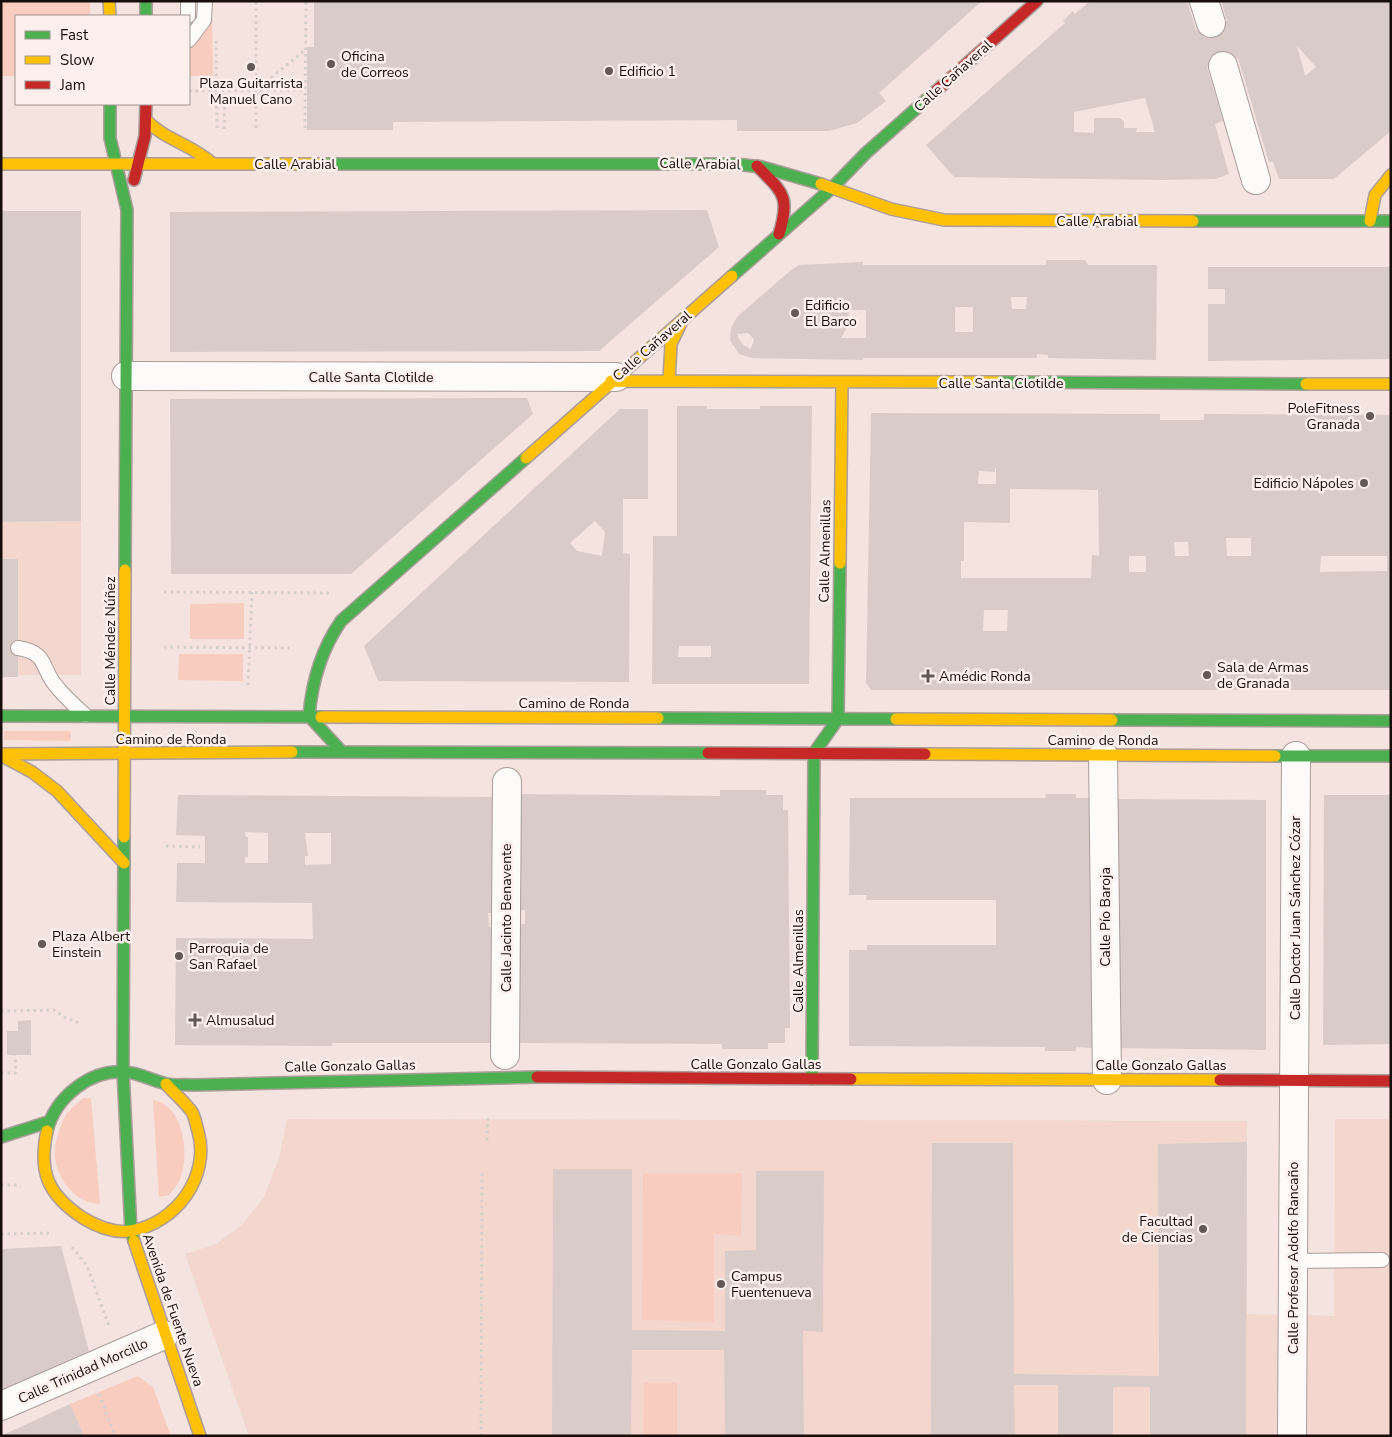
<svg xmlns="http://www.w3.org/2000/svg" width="1392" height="1437" viewBox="0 0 1392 1437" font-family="'Nunito Sans',sans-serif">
  <rect width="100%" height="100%" fill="#f4e3de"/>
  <path fill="#f3d7cf" d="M 81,521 L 81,675 L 1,675 L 1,522 Z
    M 287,1119 L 1247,1121 L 1247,1314 L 1334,1316 L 1335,1119 L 1391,1119 L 1391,1436 L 249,1436 L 185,1254 L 216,1244 L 242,1225 L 264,1197 L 279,1158 Z"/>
  <path fill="#f9ccc0" d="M 2,1 L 90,1 L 90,16 L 16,16 L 16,76 L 2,76 Z
    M 212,13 L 213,76 L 189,76 L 189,48 L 202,33 Z
    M 244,603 L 244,639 L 190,639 L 190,604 Z
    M 179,654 L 243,654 L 243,681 L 178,680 Z
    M 4,731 L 71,731 L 71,741 L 4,740 Z
    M 83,1098 L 91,1098 L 100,1204 C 73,1203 52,1174 55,1147 C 56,1139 61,1125 64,1118 C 68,1110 77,1104 83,1098 Z
    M 153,1100 C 184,1105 190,1155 180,1179 C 178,1185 172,1191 169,1195 L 159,1197 Z
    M 643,1173 L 742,1173 L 741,1236 L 714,1234 L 714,1322 L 642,1320 Z
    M 138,1376 L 153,1387 L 171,1436 L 84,1436 L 70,1404 Z
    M 644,1383 L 677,1383 L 677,1436 L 643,1436 Z"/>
  <path fill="#d9ccc8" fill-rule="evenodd" d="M 314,1 L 982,1 L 879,93 L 886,101 L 857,123 L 829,131 L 737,131 L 737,120 L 393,122 L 393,130 L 307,130 L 307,47 L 314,47 Z
    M 1090,1 L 1187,1 L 1196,30 L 1227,21 L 1221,1 L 1391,1 L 1391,131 L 1334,179 L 1279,179 L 1273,162 L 1269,162 L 1238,58 L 1207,67 L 1223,121 L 1215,124 L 1229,174 L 1215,179 L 1162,180 L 954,177 L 926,145 L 1065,23 L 1063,21 L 1073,11 L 1075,14 ZM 1297,46 L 1316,67 L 1305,76 L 1304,71 ZM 1145,98 L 1155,132 L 1136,132 L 1137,128 L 1124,128 L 1124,121 L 1119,118 L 1094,118 L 1094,133 L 1074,132 L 1074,112 Z
    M 707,210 L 719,247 L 599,351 L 170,352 L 170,212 Z
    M 1,211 L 81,211 L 81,521 L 1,522 Z
    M 1046,260 L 1085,260 L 1088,265 L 1157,265 L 1156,360 L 1048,358 L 1048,355 L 1037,354 L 1037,358 L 862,358 L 863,360 L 752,358 L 739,354 L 730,340 L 731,328 L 737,317 L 791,270 L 799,265 L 863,262 L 863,265 L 1046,265 ZM 1011,297 L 1027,297 L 1026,309 L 1012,309 ZM 955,307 L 973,307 L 973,332 L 955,332 ZM 849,310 L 866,310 L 866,338 L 841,338 L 848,326 ZM 748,333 L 754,339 L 751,349 L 743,345 L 738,337 L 738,334 Z
    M 1208,267 L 1390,267 L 1391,359 L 1208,361 L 1208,304 L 1225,304 L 1225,289 L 1208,289 Z
    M 527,398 L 533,414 L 351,574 L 171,574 L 170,399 Z
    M 677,406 L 707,406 L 707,409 L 760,409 L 760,406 L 812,406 L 809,684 L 652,684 L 653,536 L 677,536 ZM 679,646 L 711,646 L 711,657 L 678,657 Z
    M 620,409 L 648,409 L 648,499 L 623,499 L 623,553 L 630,554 L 629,682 L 378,681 L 364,646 ZM 595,521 L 605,532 L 602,556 L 577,551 L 570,543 Z
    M 871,413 L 1160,414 L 1160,420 L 1204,420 L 1204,414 L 1391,415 L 1391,690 L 871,690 L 866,683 ZM 995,468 L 996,468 L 996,484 L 978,484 L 979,471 L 995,472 ZM 1010,489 L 1098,490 L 1099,556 L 1092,555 L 1091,578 L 961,578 L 961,561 L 964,561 L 964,522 L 1010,523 ZM 1226,538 L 1251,538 L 1251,556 L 1227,556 ZM 1174,542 L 1188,542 L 1189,556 L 1175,556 ZM 1129,556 L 1146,556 L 1146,572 L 1129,572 ZM 1321,556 L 1387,556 L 1387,571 L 1320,572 ZM 984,610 L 1008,610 L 1007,631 L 983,631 Z
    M 1,559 L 18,559 L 18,677 L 1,677 Z
    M 720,790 L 766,790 L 766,795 L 783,795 L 783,810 L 788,810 L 790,1028 L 785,1028 L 785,1043 L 768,1043 L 768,1049 L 722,1049 L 722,1044 L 515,1043 L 515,925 L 525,924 L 525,910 L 515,910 L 516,794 L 720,796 Z
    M 1045,794 L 1076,794 L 1076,798 L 1092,798 L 1092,946 L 1095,946 L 1095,1027 L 1092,1027 L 1092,1048 L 1076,1047 L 1076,1051 L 1045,1051 L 1045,1047 L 849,1046 L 849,950 L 867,950 L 867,945 L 996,945 L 996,900 L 866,900 L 867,895 L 849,895 L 850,798 L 1046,798 Z
    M 178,795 L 498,797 L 498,913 L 488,913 L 489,927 L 498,928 L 498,1043 L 332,1043 L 332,1046 L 312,1046 L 175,1045 L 176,938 L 313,939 L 312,903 L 176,902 L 177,863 L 205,863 L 205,836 L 176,835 ZM 245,832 L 268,833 L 268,863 L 245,863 L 245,857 L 248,857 L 248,837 L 246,837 ZM 305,833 L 331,833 L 331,864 L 305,865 L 305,856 L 308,856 Z
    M 1324,795 L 1391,795 L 1391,1044 L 1323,1045 Z
    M 1117,799 L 1266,800 L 1266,1050 L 1116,1048 Z
    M 31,1020 L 31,1055 L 7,1055 L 7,1031 L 18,1031 L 18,1021 Z
    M 1247,1142 L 1246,1436 L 1150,1436 L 1150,1387 L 1113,1387 L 1113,1436 L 1058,1436 L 1058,1385 L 1014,1385 L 1015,1436 L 931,1436 L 932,1143 L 1013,1143 L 1014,1374 L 1159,1376 L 1158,1144 Z
    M 553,1169 L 632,1169 L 632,1330 L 725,1331 L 725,1251 L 756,1250 L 756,1171 L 824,1171 L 823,1332 L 803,1331 L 804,1436 L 725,1436 L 724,1350 L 632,1350 L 631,1436 L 552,1436 Z
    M 61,1246 L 89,1351 L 1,1390 L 1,1249 Z
    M 70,1404 L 84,1436 L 1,1436 Z"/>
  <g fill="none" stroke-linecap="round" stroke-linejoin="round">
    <g stroke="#aa9d9a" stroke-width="16">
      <path id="lane" d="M 188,1 L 188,16
        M 189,40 L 204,20 L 205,1
        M 18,648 C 49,653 40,668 57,687 C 65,697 75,706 85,715
        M 1292,1261 L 1382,1260"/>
    </g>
    <g stroke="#aa9d9a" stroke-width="30">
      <path id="street" d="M 1204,1 L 1211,23
        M 1223,66 L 1256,180
        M 126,376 L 616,377
        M 1103,755 L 1107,1080
        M 505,1055 L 507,782
        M 1,1406 L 164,1335
        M 1292,1436 L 1296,756"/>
    </g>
    <g stroke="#aa9d9a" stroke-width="14">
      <path id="fast" d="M 146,1 L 146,16
        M 110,104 L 110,138 L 127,210 L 125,570
        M 323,164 L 735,164 L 762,167 L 821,184
        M 1193,221 L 1391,221
        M 732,276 L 832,188 L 866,153 L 936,91
        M 999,382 L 1306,384
        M 1,716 L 321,717
        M 658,718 L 896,719
        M 1112,720 L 1391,721
        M 292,752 L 708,753
        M 342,752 L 309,716 C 312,681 321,650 341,621 L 526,458
        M 1275,756 L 1391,756
        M 124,837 L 123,1071 L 131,1231 L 134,1241
        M 812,1079 L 814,753 L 838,719 L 840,563
        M 47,1131 C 55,1097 91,1069 125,1072 C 140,1073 153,1081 167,1084 C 176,1086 185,1084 194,1085 L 537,1077
        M 1,1137 L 48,1122"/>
    </g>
    <g stroke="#aa9d9a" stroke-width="14">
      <path id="slow" d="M 109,1 L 110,16
        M 146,120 C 165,140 193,145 213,164
        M 1,164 L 323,164
        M 821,184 L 891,209 L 944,220 L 1193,221
        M 1370,221 L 1375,195 L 1391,175
        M 611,381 L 999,382
        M 669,381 L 671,344 L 682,321
        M 1306,384 L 1391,384
        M 526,458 L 732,276
        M 840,563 L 842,382
        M 321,717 L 658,718
        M 896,719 L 1112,720
        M 1,754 L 292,752
        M 925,754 L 1275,756
        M 2,756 L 32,772 L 57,791 L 124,863
        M 124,837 L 125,570
        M 851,1079 L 1220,1080
        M 47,1131 C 38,1172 48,1195 83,1218 C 96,1226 114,1233 130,1231 C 176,1224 211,1176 198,1131 C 196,1125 195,1117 192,1112 C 185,1102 174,1093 166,1084
        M 134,1241 L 200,1436"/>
    </g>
    <g stroke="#aa9d9a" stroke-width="14">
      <path id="jam" d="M 936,91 L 1037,1
        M 757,166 C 782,192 791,195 779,234
        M 134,180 L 145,136 L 146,104
        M 708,753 L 925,754
        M 537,1077 L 851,1079
        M 1220,1080 L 1391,1081"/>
    </g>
    <path stroke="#d4cfcd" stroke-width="3" stroke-dasharray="2.5 4" stroke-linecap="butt" d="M 216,41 L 217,129
      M 256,90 L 305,50
      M 189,91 L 305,90
      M 256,128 L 256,1
      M 305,128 L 306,1
      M 224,129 L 225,91
      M 164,592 L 329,593
      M 164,647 L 292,648
      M 248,685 L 252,592
      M 166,846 L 200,847
      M 1,1011 L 54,1010 L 66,1018 L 82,1024
      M 1,1073 L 16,1073 L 15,1055
      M 487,1140 L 488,1115
      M 1,1185 L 18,1185 L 20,1187
      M 1,1234 L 53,1233
      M 72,1247 L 87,1266 L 109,1326
      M 99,1394 L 115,1436
      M 481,1436 L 482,1173"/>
    <use href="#lane" stroke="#fdfbfa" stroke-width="14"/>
    <use href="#street" stroke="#fdfbfa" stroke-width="28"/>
    <use href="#fast" stroke="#4caf50" stroke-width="11"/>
    <use href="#slow" stroke="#ffc107" stroke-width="11"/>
    <use href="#jam" stroke="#c62828" stroke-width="11"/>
  </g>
  <g fill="#645854" stroke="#fcefec" stroke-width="2">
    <circle cx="331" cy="64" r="5"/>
    <circle cx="251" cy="67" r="5"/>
    <circle cx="609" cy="71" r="5"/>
    <circle cx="795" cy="313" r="5"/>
    <circle cx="1370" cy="416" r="5"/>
    <circle cx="1364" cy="483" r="5"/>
    <circle cx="1207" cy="675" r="5"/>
    <path d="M925.5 668.5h5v5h5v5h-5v5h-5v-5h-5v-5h5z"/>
    <circle cx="42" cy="944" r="5"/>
    <circle cx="179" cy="956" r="5"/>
    <path d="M192.5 1012.5h5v5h5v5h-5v5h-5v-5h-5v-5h5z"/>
    <circle cx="1203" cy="1229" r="5"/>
    <circle cx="721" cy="1284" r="5"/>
  </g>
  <g text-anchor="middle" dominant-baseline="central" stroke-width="5" stroke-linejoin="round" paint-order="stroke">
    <g font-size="14" fill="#170d0a" stroke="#fcefec" text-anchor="start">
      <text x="341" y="56">Oficina<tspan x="341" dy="16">de Correos</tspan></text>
      <text x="619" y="71">Edificio 1</text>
      <text x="251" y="83" text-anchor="middle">Plaza Guitarrista<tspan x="251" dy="16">Manuel Cano</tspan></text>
      <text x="805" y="305">Edificio<tspan x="805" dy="16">El Barco</tspan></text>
      <text x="1360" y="408" text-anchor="end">PoleFitness<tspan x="1360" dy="16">Granada</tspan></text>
      <text x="1354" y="483" text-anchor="end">Edificio Nápoles</text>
      <text x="1217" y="667">Sala de Armas<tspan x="1217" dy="16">de Granada</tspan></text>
      <text x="939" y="676">Amédic Ronda</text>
      <text x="52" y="936">Plaza Albert<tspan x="52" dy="16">Einstein</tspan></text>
      <text x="189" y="948">Parroquia de<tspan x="189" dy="16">San Rafael</tspan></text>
      <text x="206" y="1020">Almusalud</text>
      <text x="1193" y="1221" text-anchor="end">Facultad<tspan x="1193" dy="16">de Ciencias</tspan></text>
      <text x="731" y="1276">Campus<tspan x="731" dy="16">Fuentenueva</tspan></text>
    </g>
    <g font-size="14" fill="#170d0a" stroke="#fcefec">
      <text transform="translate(953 76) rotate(-42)">Calle Cañaveral</text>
      <text x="295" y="164">Calle Arabial</text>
      <text transform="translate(700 164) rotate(1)">Calle Arabial</text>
      <text x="1097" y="221">Calle Arabial</text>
      <text transform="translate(652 346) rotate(-41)">Calle Cañaveral</text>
      <text x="371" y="377">Calle Santa Clotilde</text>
      <text x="1001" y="383">Calle Santa Clotilde</text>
      <text transform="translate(825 551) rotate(-89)">Calle Almenillas</text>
      <text transform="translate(110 641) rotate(-90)">Calle Méndez Núñez</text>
      <text x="574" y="703">Camino de Ronda</text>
      <text x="171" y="739">Camino de Ronda</text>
      <text x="1103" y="740">Camino de Ronda</text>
      <text transform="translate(1105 917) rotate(-90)">Calle Pío Baroja</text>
      <text transform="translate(506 918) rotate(-90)">Calle Jacinto Benavente</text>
      <text transform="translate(1295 918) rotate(-90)">Calle Doctor Juan Sánchez Cózar</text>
      <text transform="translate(798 961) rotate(-90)">Calle Almenillas</text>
      <text x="756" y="1064">Calle Gonzalo Gallas</text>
      <text x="1161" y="1065">Calle Gonzalo Gallas</text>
      <text transform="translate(350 1066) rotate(-1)">Calle Gonzalo Gallas</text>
      <text transform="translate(1293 1258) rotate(-90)">Calle Profesor Adolfo Rancaño</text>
      <text transform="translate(173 1310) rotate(71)">Avenida de Fuente Nueva</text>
      <text transform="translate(83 1371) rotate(-24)">Calle Trinidad Morcillo</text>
    </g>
  </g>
  <rect width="1392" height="1437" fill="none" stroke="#170d0a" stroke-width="5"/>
  <rect x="15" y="15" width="175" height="90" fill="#fcefec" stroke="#a09592"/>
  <rect x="25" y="31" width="25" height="8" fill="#4caf50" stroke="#a09592"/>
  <text x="60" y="40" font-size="15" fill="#170d0a">Fast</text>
  <rect x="25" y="56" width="25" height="8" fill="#ffc107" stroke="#a09592"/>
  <text x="60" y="65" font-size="15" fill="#170d0a">Slow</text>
  <rect x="25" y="81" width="25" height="8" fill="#c62828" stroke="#a09592"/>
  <text x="60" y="90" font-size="15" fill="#170d0a">Jam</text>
</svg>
